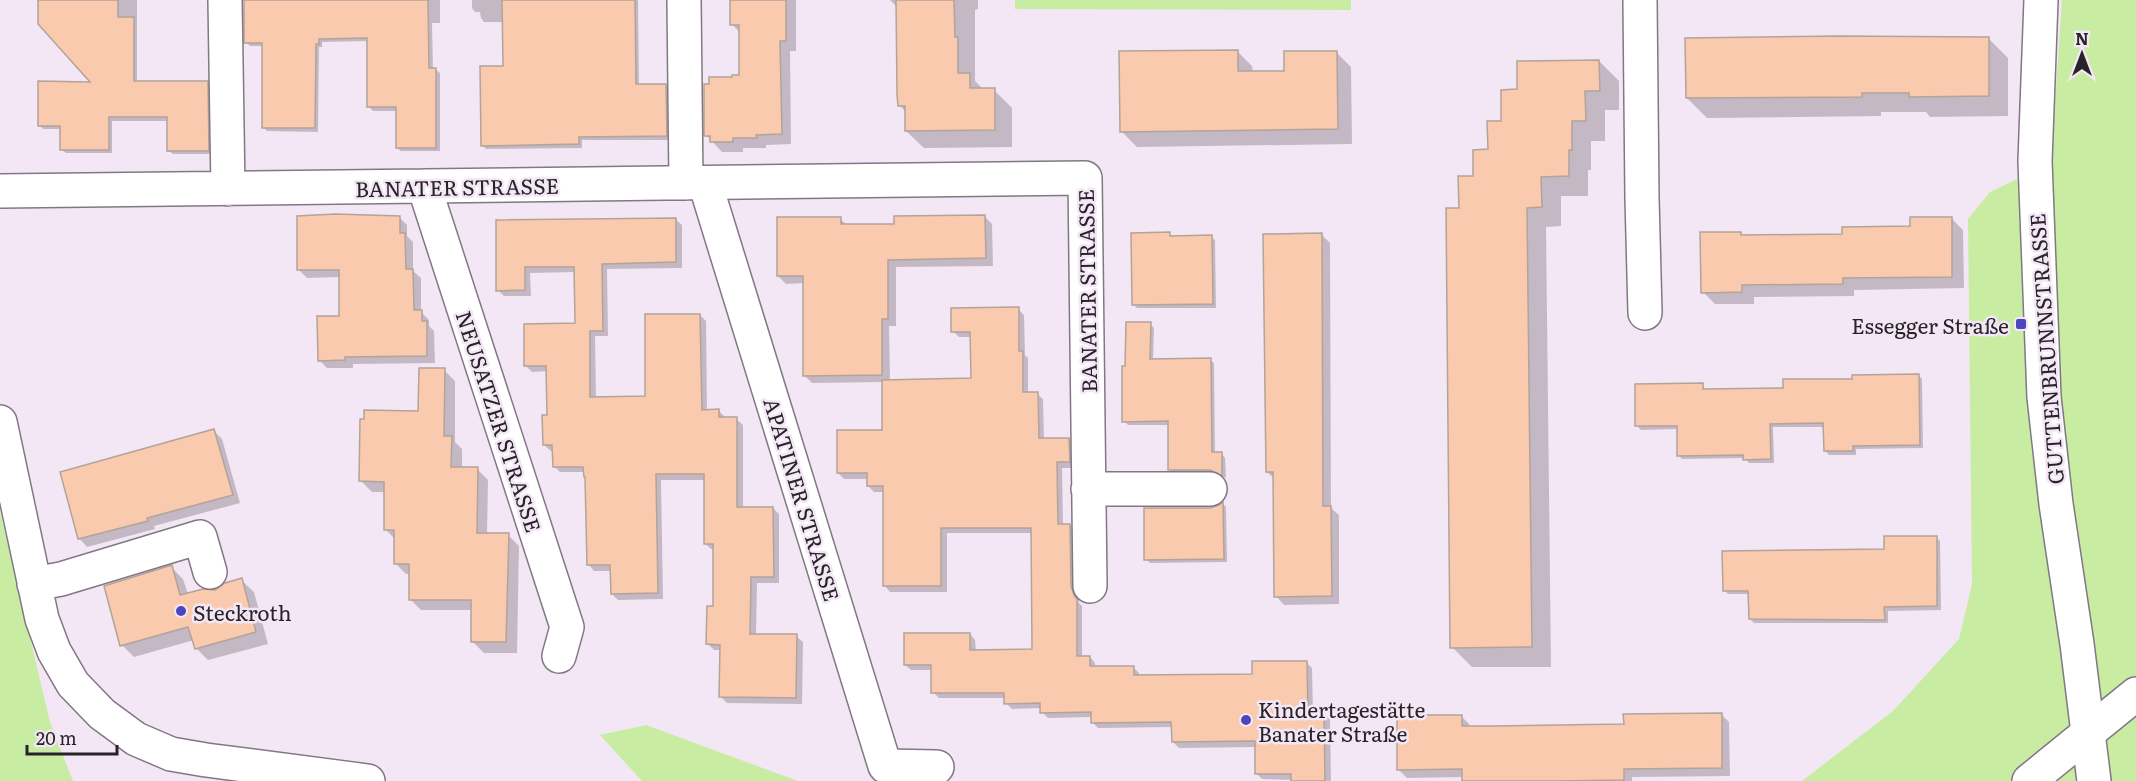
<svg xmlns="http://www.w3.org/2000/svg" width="2136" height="781" viewBox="0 0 2136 781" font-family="Literata,serif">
  <rect width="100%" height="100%" fill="#f4e7f5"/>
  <path fill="#c8eca1" d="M 1015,0 L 1351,0 L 1351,10 L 1015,9 Z
    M 2062,0 L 2136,0 L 2136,781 L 1802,781 L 1893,711 L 1959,639 L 1972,584 L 1968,219 L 1990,192 L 2051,163 Z
    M 0,512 L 50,722 L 73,781 L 0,781 Z
    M 646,725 L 798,781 L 642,781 L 600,735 Z"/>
  <path fill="#0003" d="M 48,0 L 142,0 L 137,0 L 137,83 L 207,83 L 211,87 L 212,154 L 173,154 L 169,151 L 169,121 L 112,121 L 112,153 L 66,153 L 62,150 L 62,129 L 43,129 L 39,125 L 93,83 Z
    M 244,0 L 440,0 L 440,23 L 432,23 L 433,70 L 436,70 L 440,73 L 440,151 L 401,151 L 397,148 L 397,111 L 373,111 L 369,107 L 369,41 L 322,42 L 322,47 L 319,47 L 318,132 L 267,131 L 263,127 L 264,46 L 250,46 L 246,42 Z
    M 472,0 L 638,0 L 639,86 L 666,86 L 669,89 L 670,140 L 582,140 L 582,148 L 486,149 L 482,145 L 504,67 L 504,22 L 484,22 L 481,18 L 480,12 L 475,12 L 472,8 Z
    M 731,0 L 796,0 L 796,51 L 790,51 L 791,144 L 766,145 L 766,148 L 743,148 L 743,152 L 722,152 L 706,135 L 740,76 L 740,33 L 732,24 Z
    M 890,0 L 978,0 L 978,9 L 975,10 L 975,81 L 984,90 L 994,90 L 1012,108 L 1012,147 L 924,148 L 906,131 L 906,112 L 900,106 L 898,8 Z
    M 1988,38 L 2008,58 L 2008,116 L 1930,117 L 1926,112 L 1881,112 L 1881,116 L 1707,118 L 1687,98 Z
    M 1237,51 L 1252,66 L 1253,73 L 1286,72 L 1336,52 L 1351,67 L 1352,144 L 1137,147 L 1121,131 Z
    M 1599,61 L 1619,81 L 1619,110 L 1605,110 L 1605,141 L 1591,141 L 1591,170 L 1588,170 L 1588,196 L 1561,196 L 1561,226 L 1546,227 L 1551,667 L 1472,667 L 1452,647 L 1460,209 L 1519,91 Z
    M 984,216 L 992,224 L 993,266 L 896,267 L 896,326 L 889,326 L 890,381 L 972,380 L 971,337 L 959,337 L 953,331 L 1018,309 L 1024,315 L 1025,355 L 1028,358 L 1028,394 L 1037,394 L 1043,399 L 1044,440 L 1069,439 L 1075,445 L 1075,468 L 1062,468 L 1063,526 L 1070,525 L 1076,531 L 1077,593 L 1079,603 L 1082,606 L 1082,657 L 1090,657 L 1095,663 L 1095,668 L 1133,667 L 1139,673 L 1139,676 L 1253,675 L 1306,662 L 1312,668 L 1313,713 L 1324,713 L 1330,719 L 1331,781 L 1262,779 L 1256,773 L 1256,747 L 1179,748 L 1173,742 L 1173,727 L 1098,728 L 1092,722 L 1092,717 L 1048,718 L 1042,712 L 1042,708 L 1012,709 L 1006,703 L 1006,698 L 939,698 L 933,692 L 932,670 L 911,670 L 905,665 L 970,634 L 975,640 L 976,651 L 1033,650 L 1032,533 L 947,533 L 947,592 L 890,592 L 885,586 L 885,492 L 874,492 L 868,486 L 868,479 L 844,479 L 838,473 L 883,431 L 883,382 L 812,383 L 804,375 L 804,283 L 786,284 L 778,276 L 840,219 L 847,225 L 896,225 Z
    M 399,217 L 407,225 L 407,236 L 413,242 L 413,271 L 421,278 L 421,312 L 429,320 L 429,326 L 434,331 L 435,363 L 353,364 L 353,368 L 327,368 L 319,360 L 340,317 L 340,277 L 307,278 L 299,270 Z
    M 1951,218 L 1963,230 L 1964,288 L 1854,290 L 1854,296 L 1754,297 L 1754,304 L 1715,304 L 1703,292 L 1741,233 L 1744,236 L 1844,236 L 1912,228 Z
    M 675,219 L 682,225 L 682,268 L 607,269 L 608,336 L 595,336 L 596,399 L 647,398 L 700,315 L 706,321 L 707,411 L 719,411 L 725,417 L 736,419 L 743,425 L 743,508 L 773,508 L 779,514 L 779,583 L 757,583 L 756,635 L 796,636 L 803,642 L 802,704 L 727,703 L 721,697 L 721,650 L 714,650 L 708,644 L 714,607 L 714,549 L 711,549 L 705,543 L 705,480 L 661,480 L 663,599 L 618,600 L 612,594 L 612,571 L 594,571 L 588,564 L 585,472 L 560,472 L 554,466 L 554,451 L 551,451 L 544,445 L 549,416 L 548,371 L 532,372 L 525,365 L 577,325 L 576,272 L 530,273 L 531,296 L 504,296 L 498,290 L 497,221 Z
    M 1169,234 L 1173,237 L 1211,237 L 1215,240 L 1216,308 L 1137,308 L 1133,304 Z
    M 1322,235 L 1330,243 L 1331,508 L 1339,515 L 1339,604 L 1284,605 L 1276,596 L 1275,479 L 1267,472 Z
    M 1150,324 L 1154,328 L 1153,361 L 1210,360 L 1214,363 L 1215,454 L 1222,454 L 1225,458 L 1226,478 L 1215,473 L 1174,473 L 1170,470 L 1169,425 L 1128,425 L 1124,421 L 1126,368 Z
    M 444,370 L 455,381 L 455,442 L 462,449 L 462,468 L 477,469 L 488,480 L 487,535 L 508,535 L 519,546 L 517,653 L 484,653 L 473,642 L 473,610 L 421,610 L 410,599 L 410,574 L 406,574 L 395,563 L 395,539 L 386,530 L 386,492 L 372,492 L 361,481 L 420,413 Z
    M 1918,375 L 1922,379 L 1923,448 L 1856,449 L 1856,455 L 1829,455 L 1825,451 L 1825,427 L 1773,427 L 1774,463 L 1749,463 L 1745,458 L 1682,459 L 1678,455 L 1678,429 L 1641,430 L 1637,426 L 1702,385 L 1706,390 L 1785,389 L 1854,380 Z
    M 214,431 L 222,439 L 240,503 L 154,526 L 155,529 L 87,547 L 79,538 Z
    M 1223,504 L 1226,507 L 1227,562 L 1150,563 L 1146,559 L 1210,509 Z
    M 1936,537 L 1940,541 L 1941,610 L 1888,611 L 1888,623 L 1754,623 L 1750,619 L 1750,594 L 1728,594 L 1724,590 Z
    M 171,567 L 183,579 L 188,594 L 215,592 L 241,580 L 254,592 L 268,644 L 208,660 L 196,648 L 194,640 L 134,657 L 122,645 Z
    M 1721,714 L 1729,722 L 1730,776 L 1632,777 L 1632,781 L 1464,781 L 1464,777 L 1407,778 L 1399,770 L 1461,716 L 1469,724 L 1469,728 L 1625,726 Z"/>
  <path fill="#f9caad" stroke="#b3a399" stroke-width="1.5" d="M 38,0 L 118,0 L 118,17 L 134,17 L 134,81 L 208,81 L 209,151 L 167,151 L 167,117 L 109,117 L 109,150 L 60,150 L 60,126 L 38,126 L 38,81 L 90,82 L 38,24 Z
    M 244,0 L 428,0 L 429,68 L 436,68 L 436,148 L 396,148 L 396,107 L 367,107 L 367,38 L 319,39 L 319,44 L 316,44 L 315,128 L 262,128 L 262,43 L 244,43 Z
    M 502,0 L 635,0 L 636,84 L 666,84 L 667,136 L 579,137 L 579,144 L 481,146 L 480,66 L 503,66 Z
    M 730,0 L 786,0 L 786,41 L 780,41 L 782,134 L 756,135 L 757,138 L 733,138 L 733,142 L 710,142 L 710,136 L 704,136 L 704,84 L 709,84 L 709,77 L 732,77 L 732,75 L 739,75 L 739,25 L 730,25 Z
    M 896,0 L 954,0 L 955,37 L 958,37 L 958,73 L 970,73 L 970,88 L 995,88 L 995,130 L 905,131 L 905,106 L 898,106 L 897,95 Z
    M 1838,36 L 1989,37 L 1989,96 L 1909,97 L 1909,93 L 1862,93 L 1862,97 L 1686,98 L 1685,38 Z
    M 1238,50 L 1238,71 L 1284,71 L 1284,51 L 1337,51 L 1338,129 L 1120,132 L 1119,51 Z
    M 1599,60 L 1600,91 L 1585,91 L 1586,121 L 1572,121 L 1572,150 L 1569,150 L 1569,176 L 1541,177 L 1542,207 L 1527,208 L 1532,647 L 1450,648 L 1446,208 L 1459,208 L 1458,176 L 1473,176 L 1473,150 L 1488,149 L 1487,121 L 1501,121 L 1501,90 L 1517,89 L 1517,61 Z
    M 335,214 L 400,216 L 400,233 L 405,233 L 406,269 L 413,269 L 414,310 L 422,310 L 422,321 L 427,321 L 427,356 L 345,357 L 345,360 L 318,361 L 317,316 L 339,316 L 339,270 L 297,270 L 297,216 Z
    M 985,215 L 986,258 L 888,260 L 888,319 L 882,319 L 882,375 L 803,376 L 803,276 L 777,276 L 777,217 L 841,217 L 841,224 L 894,224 L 894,216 Z
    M 1910,217 L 1952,217 L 1952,277 L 1843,278 L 1843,284 L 1742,285 L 1742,292 L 1701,293 L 1700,232 L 1741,232 L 1741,235 L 1842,234 L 1842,227 L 1910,226 Z
    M 676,218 L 676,262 L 602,264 L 603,331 L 590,331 L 590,397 L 645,396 L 645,314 L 700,314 L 702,410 L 719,409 L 719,417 L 737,417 L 737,507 L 773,507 L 774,577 L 751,577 L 750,634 L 797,634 L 796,698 L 719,697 L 720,645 L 706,644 L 707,606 L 713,606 L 713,544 L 704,544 L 704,474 L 656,474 L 658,593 L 611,594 L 610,565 L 587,565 L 585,477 L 584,477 L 583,467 L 553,467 L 552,445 L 543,445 L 542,415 L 547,415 L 546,366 L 524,366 L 524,324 L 575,323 L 574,267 L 525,267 L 525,290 L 496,291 L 496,220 Z
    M 1170,232 L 1170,236 L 1212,235 L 1213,304 L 1132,305 L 1131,233 Z
    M 1322,233 L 1323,506 L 1331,506 L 1332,596 L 1274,597 L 1273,472 L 1266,472 L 1263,234 Z
    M 1019,307 L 1019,351 L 1023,351 L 1023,392 L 1038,392 L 1039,438 L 1069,438 L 1070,462 L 1057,462 L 1058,524 L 1070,524 L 1071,586 L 1074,595 L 1077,599 L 1077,656 L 1090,656 L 1090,666 L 1134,666 L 1134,675 L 1252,674 L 1252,661 L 1307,661 L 1308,712 L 1324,712 L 1325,781 L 1291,781 L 1291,774 L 1255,774 L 1255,741 L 1172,742 L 1171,722 L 1091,723 L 1091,712 L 1040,713 L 1040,703 L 1004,704 L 1004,693 L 931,693 L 931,665 L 904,665 L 904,633 L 970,633 L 970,650 L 1032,649 L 1031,528 L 941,528 L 941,586 L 883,586 L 883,486 L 867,486 L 867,473 L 837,473 L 837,430 L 882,430 L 882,380 L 971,378 L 970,332 L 951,332 L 951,308 Z
    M 1126,322 L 1151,322 L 1150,359 L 1211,358 L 1212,452 L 1222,452 L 1222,476 L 1210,470 L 1168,470 L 1168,421 L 1122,422 L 1122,366 L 1125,366 Z
    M 419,368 L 445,368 L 444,436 L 452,436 L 451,467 L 478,467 L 477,533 L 509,533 L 506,642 L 471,642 L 471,600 L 409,600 L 409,564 L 394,564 L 394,530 L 384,530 L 384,482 L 359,481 L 360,419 L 364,419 L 364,410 L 418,411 Z
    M 1919,374 L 1920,445 L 1853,446 L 1853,451 L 1824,451 L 1823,423 L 1770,424 L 1771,459 L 1743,460 L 1743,455 L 1677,456 L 1677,426 L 1635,426 L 1635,384 L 1703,383 L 1703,389 L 1783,388 L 1783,379 L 1852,379 L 1852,375 Z
    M 214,429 L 233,495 L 147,518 L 148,521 L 78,539 L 60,472 Z
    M 1223,502 L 1224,559 L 1144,560 L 1144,508 L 1210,508 L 1219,505 Z
    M 1884,536 L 1937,536 L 1937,606 L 1884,607 L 1885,620 L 1749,619 L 1748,591 L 1723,591 L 1722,551 L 1884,549 Z
    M 172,565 L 180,595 L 203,589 L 215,590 L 225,583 L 242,578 L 256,632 L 195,649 L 188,627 L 120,646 L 104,586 Z
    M 1722,713 L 1722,768 L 1624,769 L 1624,780 L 1559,781 L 1462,781 L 1462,769 L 1397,770 L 1397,715 L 1462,715 L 1462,726 L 1494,726 L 1624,724 L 1623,714 Z"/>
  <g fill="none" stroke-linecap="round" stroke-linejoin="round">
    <g stroke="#827784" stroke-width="36">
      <path id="minor" d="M 225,0 L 228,189
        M 684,0 L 686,183
        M 1640,0 L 1642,198 L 1645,313
        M 2041,0 L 2035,161 L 2044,397 L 2056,504 L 2077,644 L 2094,781
        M 705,183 L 885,766 L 937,767
        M 424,186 L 567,627 L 559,656
        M 0,191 L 1085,178 L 1090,586
        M 0,422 L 42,619 L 54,651 L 73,684 L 102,714 L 136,739 L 171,754 L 206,760 L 368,781
        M 1088,489 L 1210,489
        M 34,584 L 61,579 L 200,537 L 210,572"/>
    </g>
    <g stroke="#827784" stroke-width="36">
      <path id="major" d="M 2029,781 L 2136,694"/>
    </g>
    <use href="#minor" stroke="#fff" stroke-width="33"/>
    <use href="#major" stroke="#fff" stroke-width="33"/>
  </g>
  <g fill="#4c46bd" stroke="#f4e7f5" stroke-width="2">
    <rect x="2015" y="318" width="12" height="12" rx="3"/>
    <circle cx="181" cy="611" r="6"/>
    <circle cx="1246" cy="720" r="6"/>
  </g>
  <g text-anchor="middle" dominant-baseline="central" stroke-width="5" stroke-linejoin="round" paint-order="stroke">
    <g font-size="21" fill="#272328" stroke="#f4e7f5">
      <text transform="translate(457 186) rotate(-1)">BANATER STRASSE</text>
      <text transform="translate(1086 291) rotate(-91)">BANATER STRASSE</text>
      <text transform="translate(2045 349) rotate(-94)">GUTTENBRUNNSTRASSE</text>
      <text transform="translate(500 421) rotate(72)">NEUSATZER STRASSE</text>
      <text transform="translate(803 499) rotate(73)">APATINER STRASSE</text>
    </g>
    <g font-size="21" fill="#272328" stroke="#f4e7f5" text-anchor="start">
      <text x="2009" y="324" text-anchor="end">Essegger Straße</text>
      <text x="193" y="611">Steckroth</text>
      <text x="1258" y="708">Kindertagestätte<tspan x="1258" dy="24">Banater Straße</tspan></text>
    </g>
  </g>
  <g transform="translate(2082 54)" stroke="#f4e7f5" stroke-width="4.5" paint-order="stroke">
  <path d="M0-4.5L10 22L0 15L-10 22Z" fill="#272328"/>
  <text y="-9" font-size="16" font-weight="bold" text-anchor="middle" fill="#272328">N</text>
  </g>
  <path d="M27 745v9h90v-9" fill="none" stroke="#272328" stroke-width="3"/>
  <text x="36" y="745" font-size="18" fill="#272328" stroke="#f4e7f5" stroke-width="4.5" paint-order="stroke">20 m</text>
</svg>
